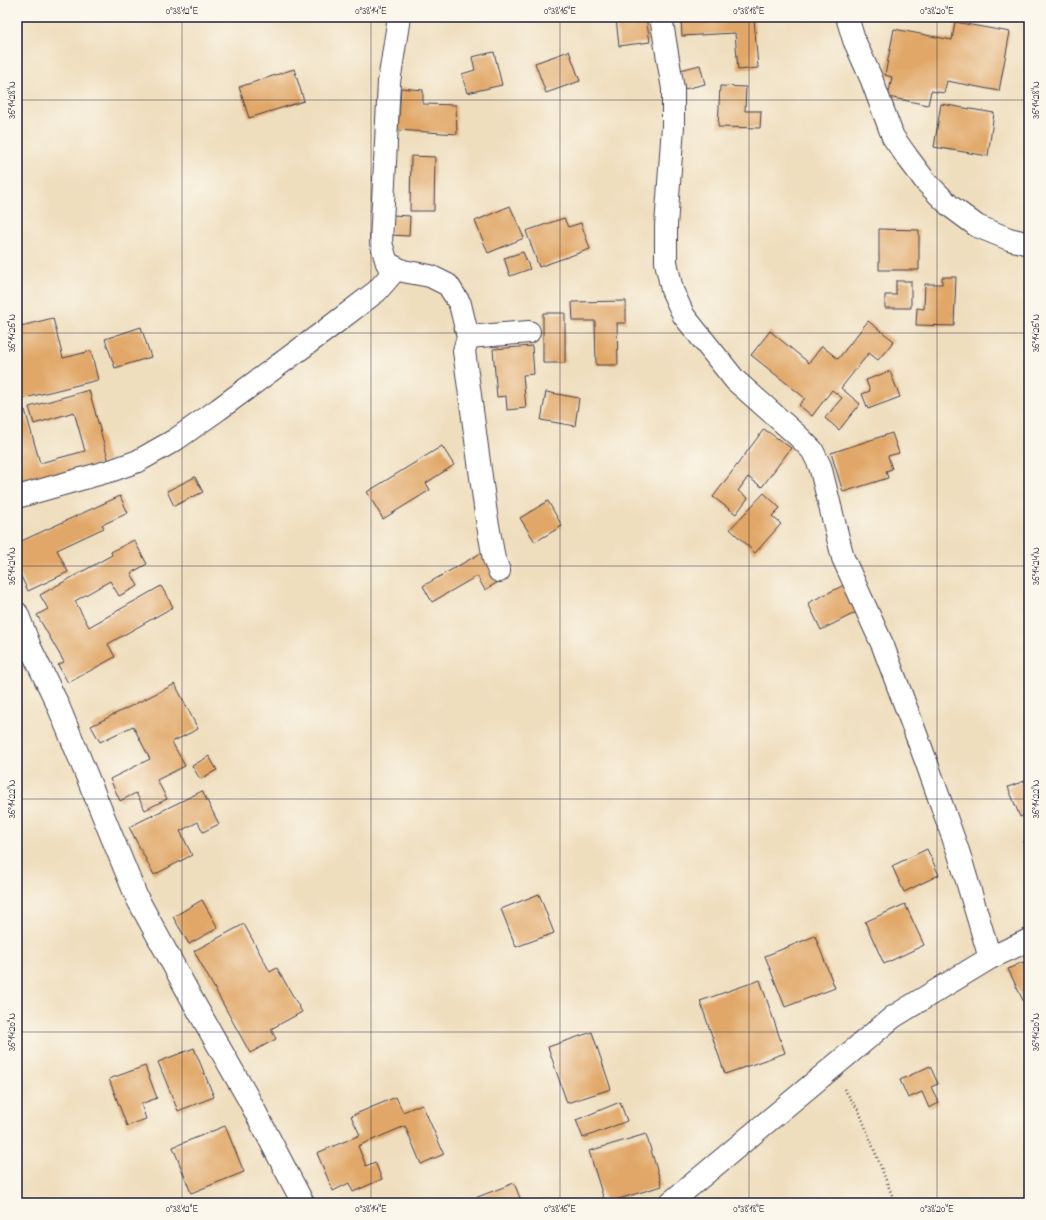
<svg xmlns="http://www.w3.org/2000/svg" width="1046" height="1220" viewBox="0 0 1046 1220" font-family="'Indie Flower',sans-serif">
  <rect width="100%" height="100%" fill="#fbf7ec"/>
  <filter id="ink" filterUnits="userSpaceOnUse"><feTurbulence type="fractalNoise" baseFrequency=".025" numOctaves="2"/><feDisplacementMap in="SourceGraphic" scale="8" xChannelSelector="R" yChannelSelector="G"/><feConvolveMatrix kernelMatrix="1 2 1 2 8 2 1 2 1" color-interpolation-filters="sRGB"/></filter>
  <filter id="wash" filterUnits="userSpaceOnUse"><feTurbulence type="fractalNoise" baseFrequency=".012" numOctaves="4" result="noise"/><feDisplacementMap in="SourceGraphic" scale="16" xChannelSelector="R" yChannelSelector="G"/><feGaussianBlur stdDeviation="0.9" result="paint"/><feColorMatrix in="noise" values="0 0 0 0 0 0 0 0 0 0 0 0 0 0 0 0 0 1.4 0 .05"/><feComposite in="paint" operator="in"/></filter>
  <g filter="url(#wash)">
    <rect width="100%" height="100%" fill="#efdebe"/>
    <g id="blocks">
      <path fill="#e1a767" d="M 625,17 L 646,17 L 650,42 L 619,46 L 616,18 Z
        M 681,17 L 715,17 L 715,20 L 754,18 L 758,68 L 738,70 L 735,33 L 682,36 Z
        M 955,22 L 1010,32 L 999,91 L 947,81 L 944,93 L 931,91 L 928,105 L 888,97 L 892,77 L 885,75 L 894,29 L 952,40 Z
        M 569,51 L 580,81 L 546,93 L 535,63 Z
        M 494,52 L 502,85 L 467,93 L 462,74 L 475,70 L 472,57 Z
        M 700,65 L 705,84 L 685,89 L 680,70 Z
        M 294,69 L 304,101 L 249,118 L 239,87 Z
        M 720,86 L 746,87 L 745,111 L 761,111 L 760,128 L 718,127 Z
        M 401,88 L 423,90 L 423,104 L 456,105 L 457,134 L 398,130 Z
        M 941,104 L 994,113 L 988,156 L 934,147 Z
        M 411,156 L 435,157 L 434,211 L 410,211 Z
        M 510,206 L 524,238 L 488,253 L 475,221 Z
        M 392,215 L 410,216 L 409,236 L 391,235 Z
        M 564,218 L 568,227 L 581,223 L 590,249 L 539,267 L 526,231 Z
        M 879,229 L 919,230 L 919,270 L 879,270 Z
        M 523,252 L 530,269 L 510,276 L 504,258 Z
        M 942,277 L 956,277 L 954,326 L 916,325 L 917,308 L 924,309 L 925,284 L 942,284 Z
        M 896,281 L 911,281 L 911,308 L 885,308 L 885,295 L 896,295 Z
        M 626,301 L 626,323 L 617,323 L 618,365 L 596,365 L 595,321 L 573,321 L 572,302 Z
        M 543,313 L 565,313 L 565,363 L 543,363 Z
        M 53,318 L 63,358 L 91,351 L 98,380 L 17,400 L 17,327 Z
        M 868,321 L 894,341 L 878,360 L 869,353 L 841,388 L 860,404 L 839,430 L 825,418 L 842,398 L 832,390 L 812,416 L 799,405 L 805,398 L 751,355 L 770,331 L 809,363 L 822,346 L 838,359 Z
        M 141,327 L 151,357 L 115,368 L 105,339 Z
        M 532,346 L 534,374 L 523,375 L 526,408 L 507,410 L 506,396 L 497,397 L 493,349 Z
        M 890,371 L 900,397 L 868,409 L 862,394 L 870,391 L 866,380 Z
        M 89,390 L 109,462 L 17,487 L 17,412 L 25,410 L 40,463 L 85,451 L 74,412 L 34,424 L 29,407 Z
        M 546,392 L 579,398 L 575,426 L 541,420 Z
        M 764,429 L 791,448 L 762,487 L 748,477 L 738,491 L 748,498 L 736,514 L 713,497 Z
        M 892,433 L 899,453 L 888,456 L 892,469 L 886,471 L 888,478 L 843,492 L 831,453 Z
        M 442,446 L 454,465 L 426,483 L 430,490 L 383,519 L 367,492 Z
        M 195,477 L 203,492 L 174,506 L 167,491 Z
        M 764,493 L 780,508 L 772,516 L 781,524 L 755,553 L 730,529 Z
        M 120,496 L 128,513 L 102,525 L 104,528 L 57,550 L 68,572 L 28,591 L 17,568 L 17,543 Z
        M 548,501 L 562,526 L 535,542 L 520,518 Z
        M 134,540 L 147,564 L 131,573 L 138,586 L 119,596 L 110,581 L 75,601 L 89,627 L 161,586 L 173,607 L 108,644 L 115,657 L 68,683 L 58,665 L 64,662 L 37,615 L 48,609 L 40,595 L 112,555 L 111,552 Z
        M 481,553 L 498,582 L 485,590 L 477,576 L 432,602 L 423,586 Z
        M 844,585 L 857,612 L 821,630 L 808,603 Z
        M 175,684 L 198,729 L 172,742 L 185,766 L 157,780 L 167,799 L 145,810 L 136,793 L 120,801 L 110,779 L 150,759 L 133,726 L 100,742 L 91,726 Z
        M 209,756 L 217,770 L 200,779 L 192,766 Z
        M 1027,780 L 1029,785 L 1029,813 L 1020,817 L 1008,787 Z
        M 202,791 L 219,824 L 203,832 L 198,822 L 180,831 L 192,855 L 154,875 L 129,827 Z
        M 1029,840 L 1029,861 L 1028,861 L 1023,842 Z
        M 927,849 L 939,875 L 904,892 L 892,866 Z
        M 539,894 L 554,933 L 516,947 L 501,909 Z
        M 202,900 L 218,928 L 189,944 L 173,917 Z
        M 905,904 L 924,945 L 884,964 L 865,922 Z
        M 244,924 L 270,972 L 277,968 L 302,1012 L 271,1029 L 276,1039 L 250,1053 L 194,951 Z
        M 815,936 L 835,988 L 785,1007 L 765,956 Z
        M 1023,962 L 1029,976 L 1029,1013 L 1008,969 Z
        M 760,980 L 785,1053 L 725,1074 L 700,1001 Z
        M 592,1032 L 611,1089 L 567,1103 L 548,1047 Z
        M 194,1048 L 214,1097 L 178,1111 L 158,1062 Z
        M 145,1066 L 157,1098 L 141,1104 L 146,1119 L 127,1126 L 109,1079 Z
        M 930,1066 L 938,1084 L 931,1087 L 939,1103 L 929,1108 L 922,1092 L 908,1098 L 900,1080 Z
        M 396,1097 L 403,1112 L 422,1104 L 444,1154 L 421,1164 L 405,1126 L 358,1146 L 366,1166 L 375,1162 L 382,1179 L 353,1192 L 349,1183 L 333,1191 L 317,1153 L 360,1135 L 351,1116 Z
        M 620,1102 L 627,1121 L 583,1138 L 576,1120 Z
        M 225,1126 L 244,1172 L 191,1193 L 173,1147 Z
        M 646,1134 L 662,1186 L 605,1203 L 589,1151 Z
        M 514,1183 L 522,1203 L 477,1203 L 475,1198 Z"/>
    </g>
  </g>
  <g filter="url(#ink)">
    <use href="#blocks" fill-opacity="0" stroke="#413e4f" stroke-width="1"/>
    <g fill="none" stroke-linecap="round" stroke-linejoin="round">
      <g stroke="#413e4f" stroke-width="24">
        <path id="street" d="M 399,17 L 389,82 L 381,243 L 387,263 L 403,271 L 430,276 L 448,285 L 460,304 L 468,337 L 529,332
          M 661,17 L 673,89 L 673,126 L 666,226 L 666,262 L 672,290 L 684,316 L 735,380 L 798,436 L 812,450 L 820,466 L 843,558 L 883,646 L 926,761 L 959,854 L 990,958
          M 847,17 L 854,40 L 871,78 L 893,137 L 908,158 L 926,182 L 950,206 L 977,226 L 1009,239 L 1029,244
          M 468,337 L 464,351 L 486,514 L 494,559 L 499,571
          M 17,497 L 113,470 L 138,461 L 175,440 L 219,409 L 326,330 L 377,291 L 397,268
          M 17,613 L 30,647 L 57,703 L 137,898 L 194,1003 L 248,1098 L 303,1203
          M 670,1203 L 893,1017 L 990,958 L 1029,940"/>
      </g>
      <path stroke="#413e4f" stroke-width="2.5" stroke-dasharray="1 3" stroke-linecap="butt" d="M 844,1089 L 859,1111 L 895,1203"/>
      <use href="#street" stroke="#fff" stroke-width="22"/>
    </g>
  </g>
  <path fill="none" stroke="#22223b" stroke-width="1" stroke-opacity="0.45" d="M 182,17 L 182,1203M 371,17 L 371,1203M 560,17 L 560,1203M 749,17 L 749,1203M 937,17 L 937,1203M 17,100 L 1029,100M 17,333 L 1029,333M 17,566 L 1029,566M 17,799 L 1029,799M 17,1032 L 1029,1032"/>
  <rect width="1046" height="1220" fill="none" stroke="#fbf7ec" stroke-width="44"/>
  <rect x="22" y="22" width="1002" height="1176" fill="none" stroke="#22223b" stroke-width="1.5"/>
  <g font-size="10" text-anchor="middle" fill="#22223b">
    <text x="182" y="14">0°38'12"E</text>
    <text x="371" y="14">0°38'14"E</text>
    <text x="560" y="14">0°38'16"E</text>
    <text x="749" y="14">0°38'18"E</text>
    <text x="937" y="14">0°38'20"E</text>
    <text transform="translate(11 100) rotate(-90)" y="4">36°14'28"N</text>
    <text transform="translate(1035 100) rotate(-90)" y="4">36°14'28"N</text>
    <text transform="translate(11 333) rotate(-90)" y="4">36°14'26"N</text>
    <text transform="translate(1035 333) rotate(-90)" y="4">36°14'26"N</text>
    <text transform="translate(11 566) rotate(-90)" y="4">36°14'24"N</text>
    <text transform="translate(1035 566) rotate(-90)" y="4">36°14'24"N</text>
    <text transform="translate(11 799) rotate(-90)" y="4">36°14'22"N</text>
    <text transform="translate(1035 799) rotate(-90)" y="4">36°14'22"N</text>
    <text transform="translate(11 1032) rotate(-90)" y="4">36°14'20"N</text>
    <text transform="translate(1035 1032) rotate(-90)" y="4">36°14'20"N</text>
    <text x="182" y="1212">0°38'12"E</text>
    <text x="371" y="1212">0°38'14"E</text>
    <text x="560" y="1212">0°38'16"E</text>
    <text x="749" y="1212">0°38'18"E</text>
    <text x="937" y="1212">0°38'20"E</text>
  </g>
</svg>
